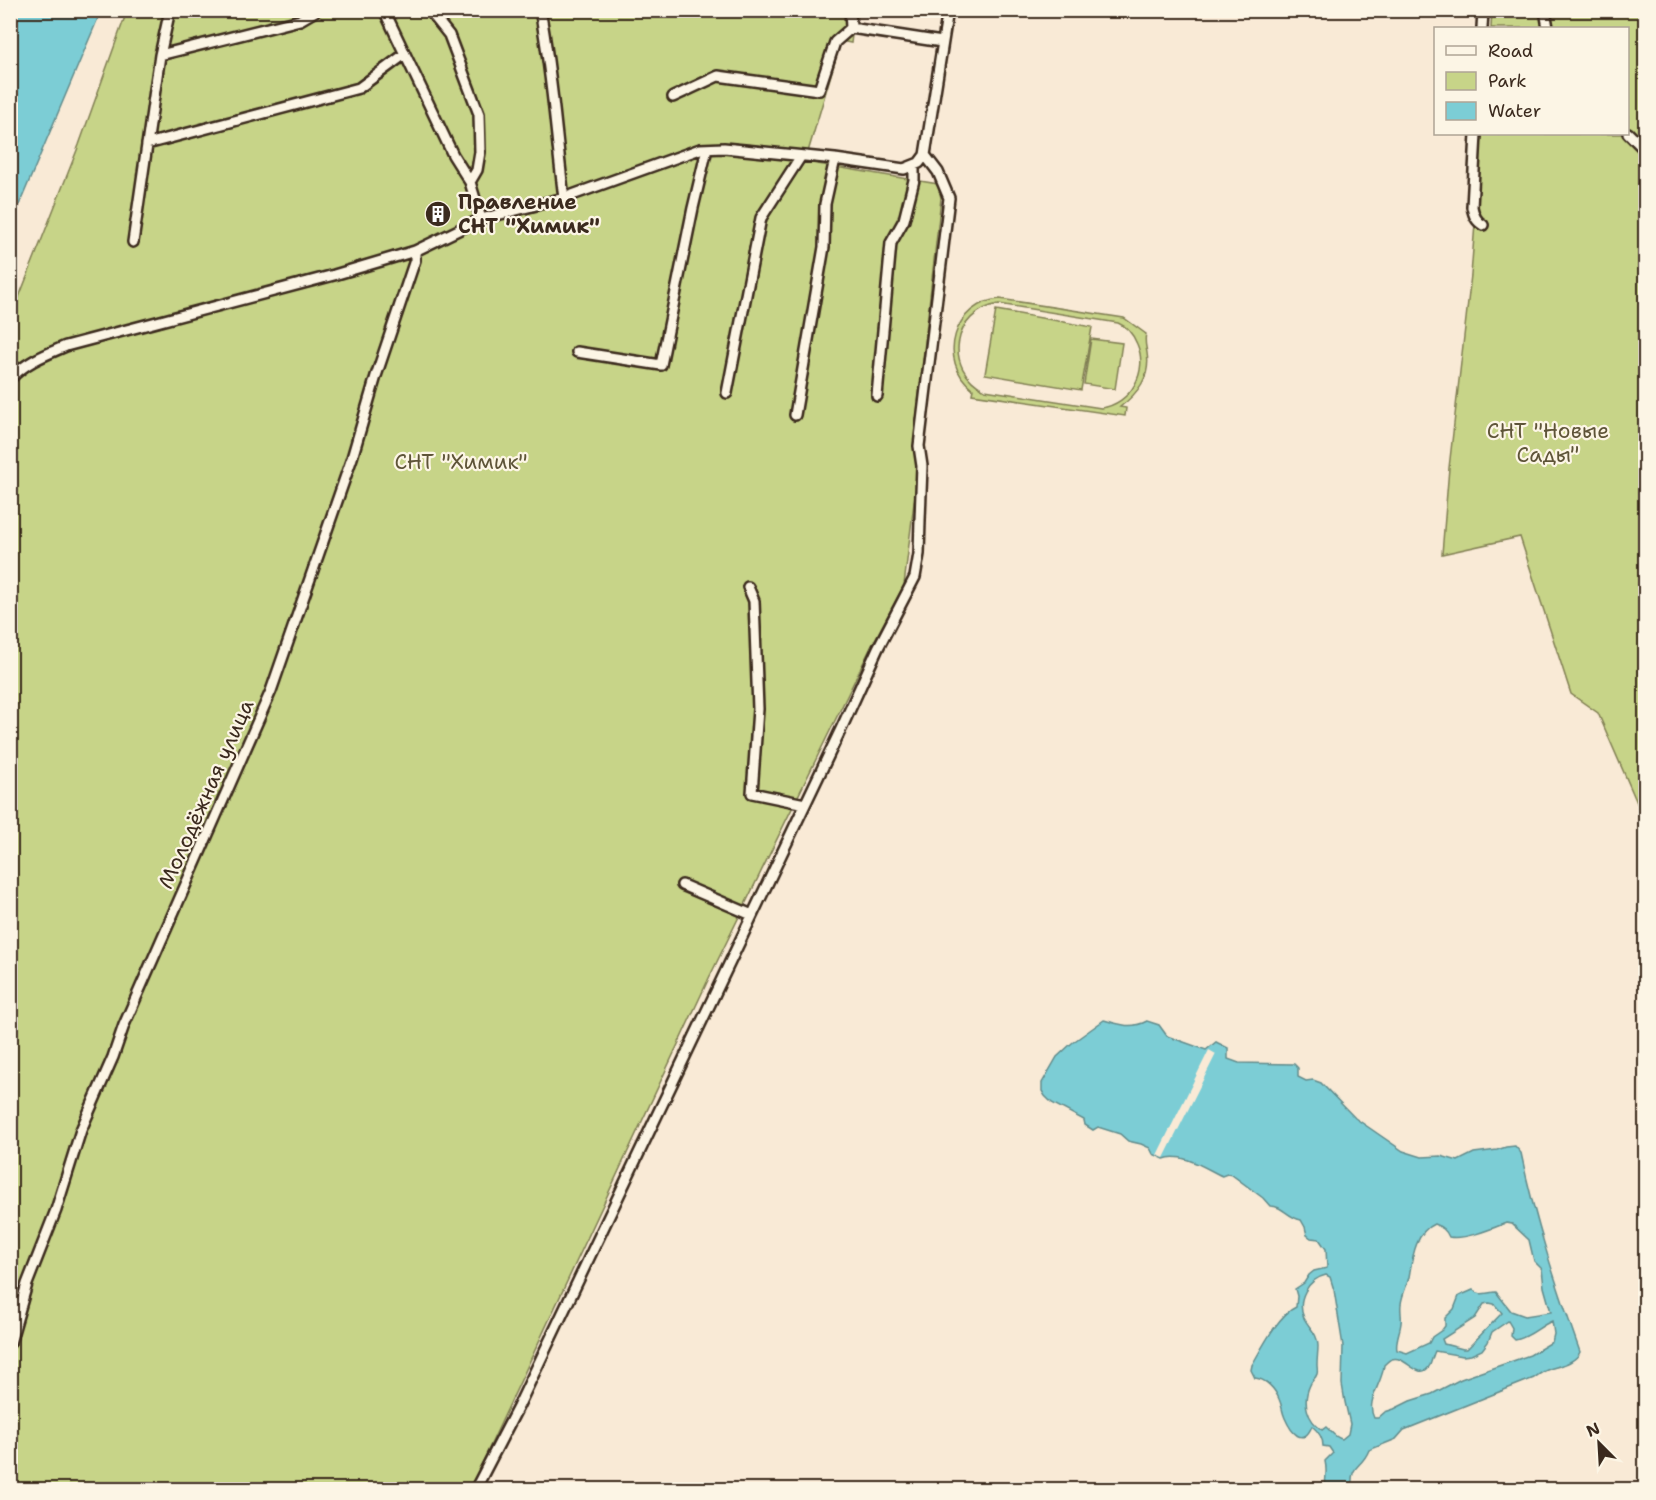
<svg xmlns="http://www.w3.org/2000/svg" width="1656" height="1500" viewBox="0 0 1656 1500" font-family="'Shantell Sans',sans-serif">
  <rect width="100%" height="100%" fill="#f9ead6"/>
  <filter id="ink" filterUnits="userSpaceOnUse"><feTurbulence type="fractalNoise" baseFrequency=".0167" numOctaves="2"/><feDisplacementMap in="SourceGraphic" scale="12" xChannelSelector="R" yChannelSelector="G"/><feConvolveMatrix kernelMatrix="1 2 1 2 8 2 1 2 1" color-interpolation-filters="sRGB"/></filter>
  <g filter="url(#ink)">
    <path fill="#c7d488" stroke="#817f53" stroke-width="1.5" fill-rule="evenodd" d="M 127,11 L 855,11 L 851,43 L 841,41 L 805,162 L 938,184 L 941,198 L 915,431 L 917,478 L 904,585 L 871,647 L 709,978 L 470,1489 L 11,1489 L 10,320 L 79,145 Z
      M 1492,11 L 1645,11 L 1645,821 L 1598,713 L 1571,694 L 1520,537 L 1442,554 L 1449,468 L 1471,275 L 1482,134 L 1628,134 L 1628,28 L 1491,28 Z
      M 1000,299 L 1124,318 L 1146,334 C 1144,341 1146,346 1147,353 C 1151,377 1138,393 1120,407 L 1126,408 L 1125,416 L 972,394 L 973,389 C 936,361 954,302 1000,299 ZM 999,304 L 1118,323 C 1128,327 1133,334 1137,344 C 1149,371 1131,404 1101,408 L 985,390 C 943,369 952,312 999,304 Z
      M 996,310 L 1092,327 L 1081,390 L 985,374 Z
      M 1091,339 L 1122,343 L 1115,389 L 1084,384 Z"/>
    <path fill="#7ccdd5" stroke="#628c8c" stroke-width="1.5" fill-rule="evenodd" d="M 11,10 L 101,11 L 11,224 L 10,11 Z
      M 1104,1020 C 1120,1025 1132,1029 1147,1021 L 1159,1025 L 1167,1036 L 1206,1050 L 1216,1042 L 1228,1048 L 1228,1059 L 1239,1063 L 1294,1064 L 1298,1068 L 1298,1077 L 1306,1081 L 1313,1080 L 1321,1083 L 1355,1118 L 1403,1151 L 1422,1157 L 1441,1156 L 1458,1161 L 1474,1153 L 1497,1150 L 1506,1147 L 1515,1146 L 1521,1153 C 1535,1221 1557,1287 1580,1352 C 1575,1364 1557,1366 1547,1370 C 1542,1372 1538,1375 1534,1378 L 1404,1430 L 1396,1439 L 1369,1450 C 1361,1470 1350,1462 1352,1489 L 1326,1489 C 1324,1478 1328,1474 1325,1461 L 1333,1453 L 1329,1447 L 1323,1446 C 1323,1438 1318,1431 1312,1426 C 1303,1448 1291,1432 1285,1418 C 1282,1412 1282,1405 1279,1399 C 1275,1389 1266,1379 1255,1378 L 1251,1370 L 1252,1365 C 1262,1348 1278,1315 1296,1307 L 1297,1296 L 1295,1289 L 1304,1283 L 1309,1275 L 1314,1271 L 1327,1268 L 1326,1249 L 1319,1239 L 1311,1238 L 1307,1235 L 1305,1227 L 1301,1220 C 1286,1217 1284,1206 1270,1206 L 1263,1198 L 1232,1175 L 1227,1174 L 1222,1176 C 1205,1168 1182,1152 1164,1159 L 1153,1154 L 1150,1148 L 1141,1144 L 1128,1141 L 1120,1134 L 1098,1127 L 1093,1130 L 1085,1125 L 1084,1120 L 1052,1103 L 1045,1096 L 1042,1091 L 1042,1083 L 1057,1057 L 1072,1043 ZM 1506,1223 L 1512,1224 L 1529,1240 L 1534,1261 L 1542,1269 L 1544,1287 L 1551,1312 L 1525,1316 L 1511,1311 L 1496,1292 C 1487,1292 1481,1297 1473,1290 L 1459,1296 L 1454,1309 L 1445,1318 L 1445,1326 L 1442,1330 L 1432,1337 L 1429,1343 L 1407,1353 L 1397,1350 C 1395,1341 1400,1332 1401,1323 C 1402,1317 1400,1310 1401,1304 C 1402,1295 1407,1286 1409,1277 C 1412,1260 1415,1232 1434,1224 C 1442,1227 1446,1230 1449,1237 C 1465,1240 1491,1229 1506,1223 ZM 1326,1275 L 1330,1277 L 1334,1290 L 1343,1346 L 1342,1384 L 1345,1402 L 1350,1424 L 1348,1434 L 1342,1439 C 1335,1438 1332,1432 1326,1427 L 1322,1430 C 1307,1420 1302,1402 1310,1385 C 1311,1381 1316,1378 1317,1374 C 1318,1371 1317,1368 1317,1365 C 1317,1358 1318,1352 1318,1346 C 1318,1334 1309,1328 1304,1318 C 1296,1300 1308,1279 1326,1275 ZM 1489,1303 L 1494,1304 L 1502,1313 L 1467,1349 L 1463,1349 L 1444,1344 L 1442,1339 L 1475,1318 L 1484,1304 ZM 1508,1321 L 1512,1328 L 1511,1336 L 1515,1340 C 1531,1337 1538,1327 1552,1321 L 1554,1334 L 1552,1342 L 1530,1355 L 1461,1379 L 1432,1394 L 1410,1401 L 1394,1409 L 1385,1412 L 1378,1418 L 1374,1418 C 1365,1401 1383,1382 1384,1365 C 1386,1363 1390,1359 1392,1359 C 1405,1354 1420,1384 1430,1365 C 1432,1360 1433,1355 1435,1351 L 1463,1356 L 1471,1355 L 1482,1350 L 1488,1342 L 1492,1332 Z"/>
    <path fill="#f9ead6" d="M 1209,1050 L 1216,1054 L 1164,1158 L 1157,1155 Z"/>
    <g fill="none" stroke-linecap="round" stroke-linejoin="round">
      <g stroke="#3b2a1e" stroke-width="14">
        <path id="minor" d="M 384,10 L 453,155 L 470,182 L 481,219
          M 429,10 L 449,35 L 479,114 L 480,152 L 477,170 L 470,182
          M 540,10 C 552,72 556,136 564,198
          M 850,10 L 851,28
          M 1545,10 L 1548,28
          M 1482,28 L 1483,10
          M 160,55 L 300,20 L 317,10
          M 673,97 L 718,76 L 819,90 L 835,42 L 851,28 L 942,42
          M 1628,133 L 1646,151
          M 1476,134 L 1472,207 C 1474,216 1476,221 1483,225
          M 147,144 L 359,88 L 405,54
          M 133,242 L 160,55 L 170,10
          M 577,352 L 661,365 L 693,208 L 707,149
          M 10,379 C 26,362 45,355 66,346 L 334,275 L 415,251 L 481,219 L 564,198 L 700,149 L 724,148 L 835,159 L 904,169 L 919,163 L 925,155 L 948,10
          M 727,393 L 761,218 L 801,156
          M 877,396 L 891,243 L 904,220 L 914,180 L 914,165
          M 795,415 L 824,247 L 825,204 L 835,159
          M 748,587 L 754,601 L 758,709 L 752,793 L 805,804
          M 682,885 L 752,915
          M 10,1343 L 27,1284 L 56,1210 L 81,1130 L 113,1057 L 124,1025 L 271,691 L 352,458 L 376,376 L 415,260 L 415,251
          M 475,1490 L 518,1407 L 842,727 L 878,648 L 915,577 L 919,554 L 920,520 L 922,466 L 919,446 L 949,198 L 938,172 L 925,155"/>
      </g>
      <use href="#minor" stroke="#fcf5e5" stroke-width="9"/>
    </g>
  </g>
  <defs>
    <g id="building-disc" transform="scale(1.35)"><circle r="9.5" fill="#3b2a1e" stroke="#fcf5e5"/><path d="M-4-6H4V6H1V3H-1V6H-4ZM-2.5-4.3h1.7v1.8h-1.7ZM.8-4.3h1.7v1.8H.8ZM-2.5-1h1.7V.8h-1.7ZM.8-1h1.7V.8H.8Z" fill="#fff"/></g>
  </defs>
  <g fill-rule="evenodd">
    <use href="#building-disc" x="438" y="214"/>
  </g>
  <g text-anchor="middle" dominant-baseline="central" stroke-width="4.5" stroke-linejoin="round" paint-order="stroke">
    <g font-size="21" font-weight="bold" fill="#3b2a1e" stroke="#fcf5e5" text-anchor="start">
      <text x="458" y="202">Правление<tspan x="458" dy="24">СНТ "Химик"</tspan></text>
    </g>
    <g font-size="21" fill="#5e5438" stroke="#fcf5e5">
      <text x="1548" y="431">СНТ "Новые<tspan x="1548" dy="24">Сады"</tspan></text>
      <text x="461" y="462">СНТ "Химик"</text>
    </g>
    <g font-size="21" fill="#3b2a1e" stroke="#fcf5e5">
      <text transform="translate(206 794) rotate(-66)">Молодёжная улица</text>
    </g>
  </g>
  <rect width="1656" height="1500" fill="none" stroke="#fcf5e5" stroke-width="36"/>
  <rect x="18" y="18" width="1620" height="1464" fill="none" stroke="#3b2a1e" stroke-width="2" filter="url(#ink)"/>
  <rect x="1434" y="27" width="195" height="108" fill="#fcf5e5" stroke="#afa495" stroke-width="1.5"/>
  <rect x="1446" y="46" width="30" height="9" fill="#fcf5e5" stroke="#afa495" stroke-width="1.5"/>
  <text x="1488" y="57" font-size="18" fill="#3b2a1e">Road</text>
  <rect x="1446" y="72" width="30" height="18" fill="#c7d488" stroke="#afa495" stroke-width="1.5"/>
  <text x="1488" y="87" font-size="18" fill="#3b2a1e">Park</text>
  <rect x="1446" y="102" width="30" height="18" fill="#7ccdd5" stroke="#afa495" stroke-width="1.5"/>
  <text x="1488" y="117" font-size="18" fill="#3b2a1e">Water</text>
  <g transform="translate(1599 1443) rotate(336)" stroke="#fcf5e5" stroke-width="4.5" paint-order="stroke">
  <path d="M0-4.5L10 22L0 15L-10 22Z" fill="#3b2a1e"/>
  <text y="-9" font-size="16" font-weight="bold" text-anchor="middle" fill="#3b2a1e">N</text>
  </g>
</svg>
